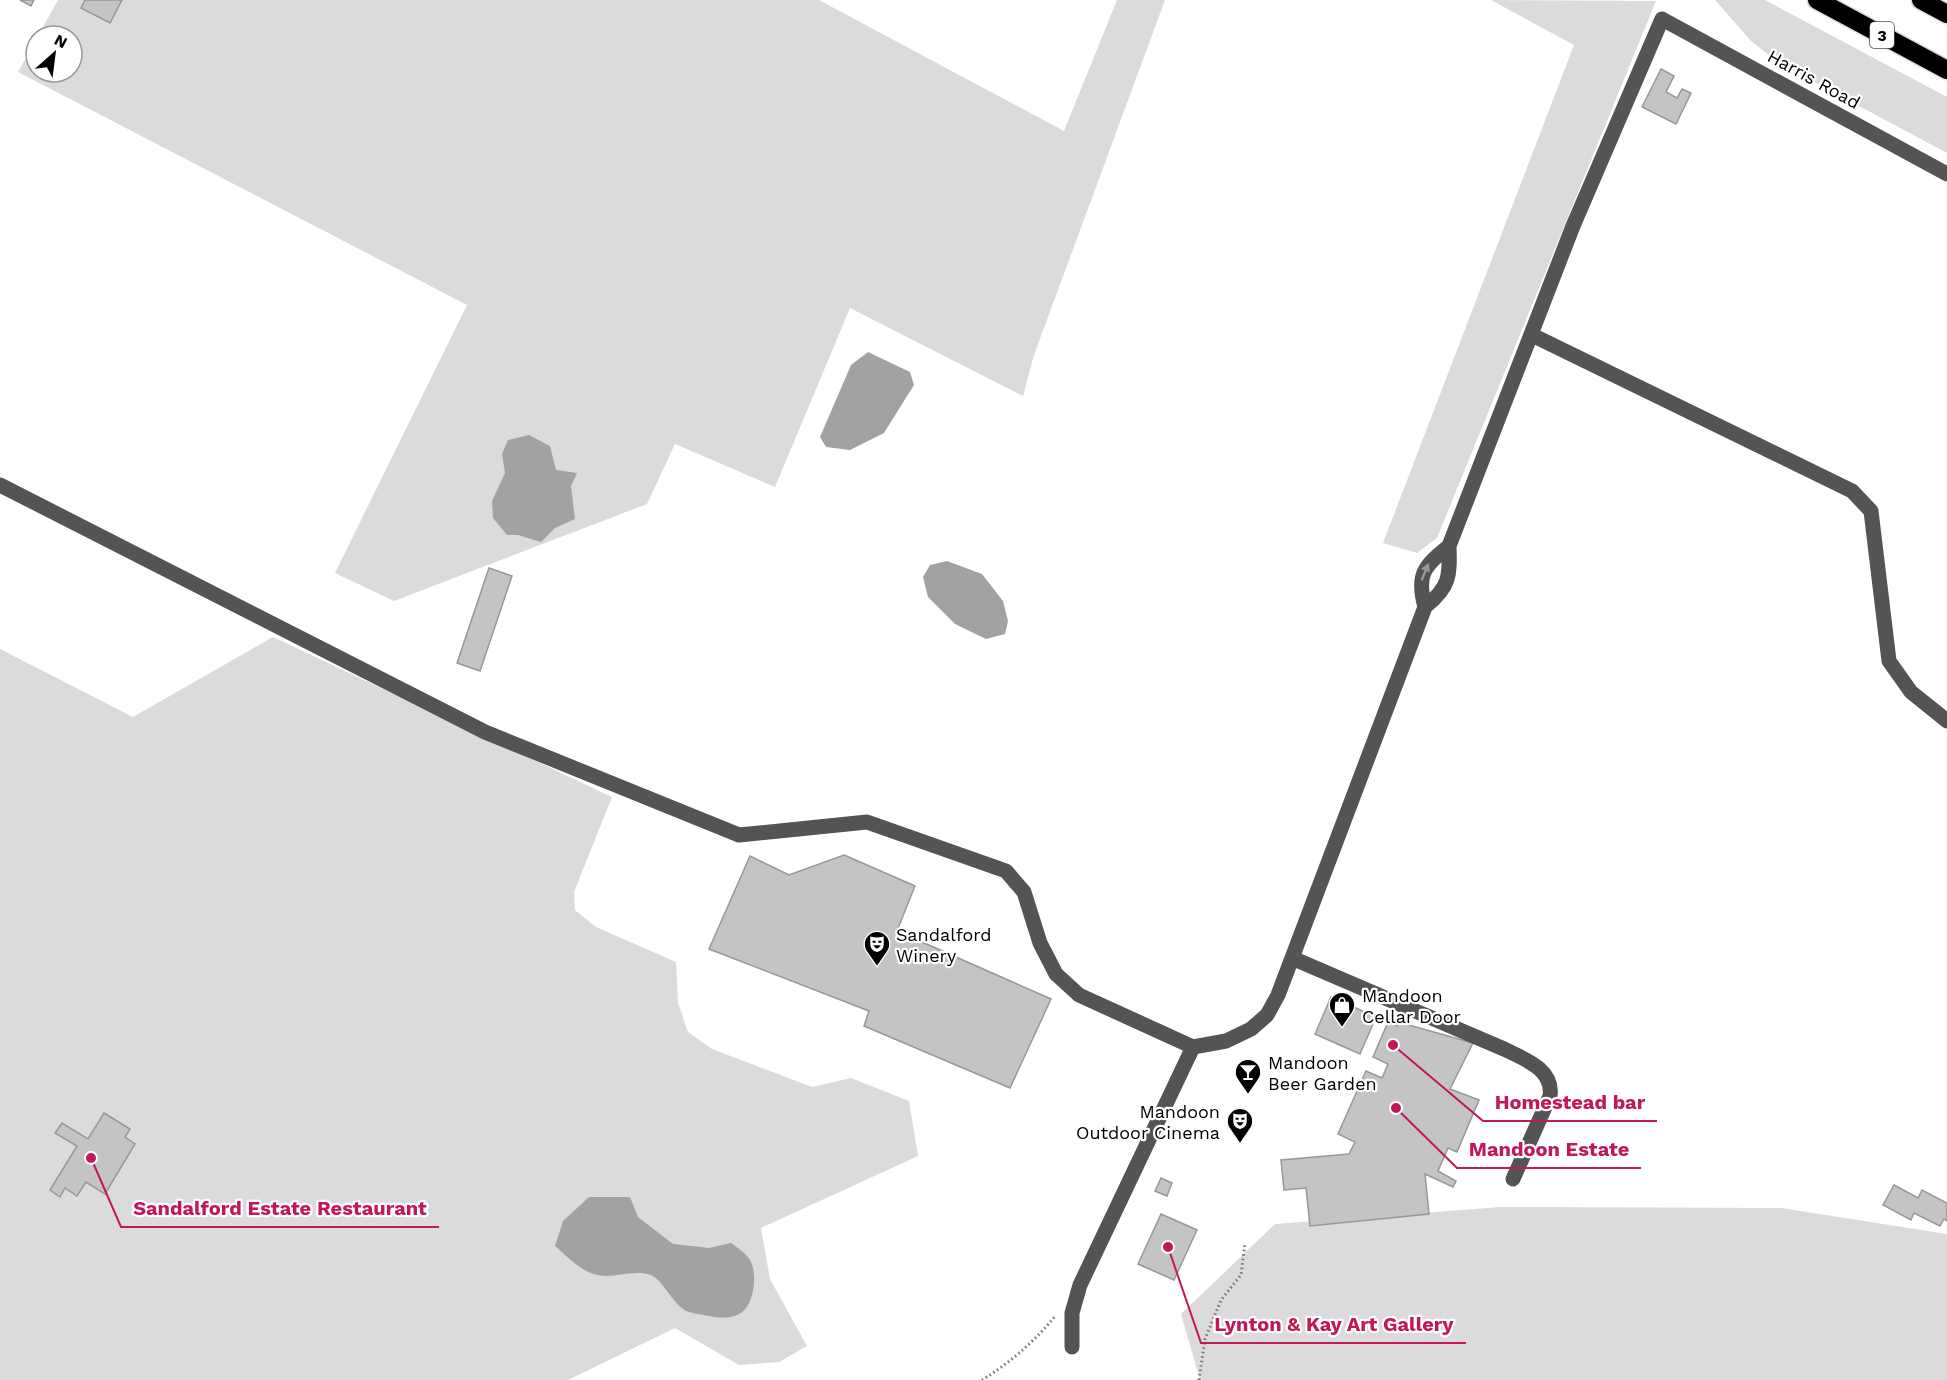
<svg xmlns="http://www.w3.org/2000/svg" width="1947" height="1380" viewBox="0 0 1947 1380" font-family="'Work Sans',sans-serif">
  <rect width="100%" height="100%" fill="#fff"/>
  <path fill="#dbdbdb" d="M 58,0 L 819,0 L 1064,131 L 1117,0 L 1165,0 L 1034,355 L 1023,396 L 850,308 L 775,487 L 675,444 L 647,504 L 394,601 L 335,573 L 467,305 L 18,72 L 36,40 L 36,72 L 72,72 L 72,36 L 38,36 Z
    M 1491,0 L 1656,1 L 1437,538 L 1417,553 L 1383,543 L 1574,45 Z
    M 1715,0 L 1765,0 L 1947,97 L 1947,153 L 1782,65 L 1751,41 Z
    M 273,637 L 612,797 L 574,892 L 575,910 L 596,927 L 676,962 L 678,1003 L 688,1032 L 712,1049 L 812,1087 L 851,1078 L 909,1101 L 918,1156 L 761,1228 L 770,1279 L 807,1346 L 779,1362 L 739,1365 L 675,1328 L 568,1380 L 0,1380 L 0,649 L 133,717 Z
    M 1501,1207 L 1781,1208 L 1947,1234 L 1947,1380 L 1200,1380 L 1181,1314 L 1275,1224 Z"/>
  <path fill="#a2a2a2" d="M 868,352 L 910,372 L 914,385 L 884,433 L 850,450 L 826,447 L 820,437 L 851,365 Z
    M 529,435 L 550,446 L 556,470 L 577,473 L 571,486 L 575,519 L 555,528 L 541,542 L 518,535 L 507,535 L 493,518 L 492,501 L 505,473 L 502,454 L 508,440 Z
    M 947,561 L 982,574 L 1003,601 L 1008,621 L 1005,634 L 986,639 L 955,624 L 928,597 L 923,577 L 930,565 Z
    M 589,1197 L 630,1197 L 638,1217 L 673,1244 L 709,1248 L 731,1243 C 748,1255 755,1260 754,1283 C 751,1316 734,1322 704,1315 C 698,1314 691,1313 686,1311 C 672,1303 663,1280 651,1275 C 636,1270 620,1276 605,1276 C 585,1276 569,1258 555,1246 L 563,1221 Z"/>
  <path fill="#c4c4c4" stroke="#989898" stroke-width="1.5" d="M 20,0 L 34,0 L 31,6 Z
    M 85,0 L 122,0 L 110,23 L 81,8 Z
    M 1661,69 L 1674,76 L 1666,92 L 1677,98 L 1682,89 L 1691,93 L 1676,124 L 1642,107 Z
    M 489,568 L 512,576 L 480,671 L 457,663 Z
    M 844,855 L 915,886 L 897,931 L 1051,999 L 1010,1088 L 864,1026 L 869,1011 L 709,949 L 750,856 L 789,875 Z
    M 1331,997 L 1376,1017 L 1360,1054 L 1315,1034 Z
    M 1388,1022 L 1397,1026 L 1398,1022 L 1473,1043 L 1450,1089 L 1479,1100 L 1457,1152 L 1448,1148 L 1438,1171 L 1456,1181 L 1453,1187 L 1425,1174 L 1429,1214 L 1310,1226 L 1306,1188 L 1284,1190 L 1281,1160 L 1349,1154 L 1355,1142 L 1338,1134 L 1366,1071 L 1382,1078 L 1388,1064 L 1373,1057 Z
    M 104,1113 L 130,1129 L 125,1137 L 135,1144 L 105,1194 L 86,1182 L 77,1196 L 65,1188 L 60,1197 L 50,1190 L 77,1146 L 55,1133 L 62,1123 L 88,1139 Z
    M 1161,1178 L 1172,1183 L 1167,1196 L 1155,1191 Z
    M 1894,1185 L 1918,1198 L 1922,1190 L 1947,1203 L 1947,1221 L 1944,1219 L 1940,1226 L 1914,1213 L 1911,1220 L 1883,1205 Z
    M 1161,1214 L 1197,1230 L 1174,1280 L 1138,1264 Z"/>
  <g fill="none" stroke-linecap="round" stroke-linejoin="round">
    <g stroke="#dbdbdb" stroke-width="21">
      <path id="highway" d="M 1817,0 L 1947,70
        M 1921,0 L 1947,14"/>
    </g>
    <path stroke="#767676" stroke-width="3" stroke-dasharray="1.5 3" stroke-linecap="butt" d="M 982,1380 C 1010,1363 1036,1340 1056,1315
      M 1199,1380 L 1205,1339 L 1221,1300 L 1241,1275 L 1245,1243"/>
    <path stroke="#545454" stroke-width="15" d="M 1532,335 L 1852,491 L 1871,511 L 1889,661 L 1911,692 L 1947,721
      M 0,485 L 485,732 L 739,835 L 867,822 L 1006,871 L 1024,892 L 1040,943 L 1056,974 L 1079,995 L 1193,1047 L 1226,1041 L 1251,1029 L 1267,1015 L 1278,995 L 1425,607 C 1450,587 1450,576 1449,546 L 1573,226 L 1662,19 L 1947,174
      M 1425,607 C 1416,575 1424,566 1449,546
      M 1292,958 L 1504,1049 C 1524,1059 1554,1069 1550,1096 L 1513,1179
      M 1072,1347 L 1072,1313 L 1080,1285 L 1193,1047"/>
    <use href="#highway" stroke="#000" stroke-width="18"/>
  </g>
  <defs><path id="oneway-solid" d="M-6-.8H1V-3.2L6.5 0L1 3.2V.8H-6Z" transform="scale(1.5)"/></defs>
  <use fill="#989898" href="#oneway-solid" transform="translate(1425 572) rotate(-68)"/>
  <defs>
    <g id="theatre-pin" transform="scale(1.35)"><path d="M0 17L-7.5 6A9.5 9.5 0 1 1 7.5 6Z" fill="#000" stroke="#fff"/><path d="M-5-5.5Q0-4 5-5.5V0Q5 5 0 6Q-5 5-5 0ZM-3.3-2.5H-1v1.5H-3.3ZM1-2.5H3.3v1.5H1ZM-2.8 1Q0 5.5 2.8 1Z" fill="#fff"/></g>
    <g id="shop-pin" transform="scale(1.35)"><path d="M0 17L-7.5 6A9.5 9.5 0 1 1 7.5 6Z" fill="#000" stroke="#fff"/><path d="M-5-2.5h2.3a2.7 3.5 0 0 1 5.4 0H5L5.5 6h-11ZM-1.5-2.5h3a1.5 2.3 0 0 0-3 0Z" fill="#fff"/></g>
    <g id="bar-pin" transform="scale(1.35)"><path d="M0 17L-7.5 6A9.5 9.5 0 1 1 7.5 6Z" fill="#000" stroke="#fff"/><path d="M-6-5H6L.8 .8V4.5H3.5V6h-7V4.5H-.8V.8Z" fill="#fff"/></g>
  </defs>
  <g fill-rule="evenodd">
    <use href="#theatre-pin" x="877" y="944"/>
    <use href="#shop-pin" x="1342" y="1005"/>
    <use href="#bar-pin" x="1248" y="1072"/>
    <use href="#theatre-pin" x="1240" y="1121"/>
  </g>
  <g text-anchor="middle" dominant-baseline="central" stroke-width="4.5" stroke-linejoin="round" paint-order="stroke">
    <rect fill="#fff" stroke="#4c4c4c" stroke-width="1.5" x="1870" y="22" width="24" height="26" rx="4.5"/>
    <g font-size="16" font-weight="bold" fill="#000">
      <text x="1882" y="35">3</text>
    </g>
    <g font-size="18" fill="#000" stroke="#fff">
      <text transform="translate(1814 79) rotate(29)">Harris Road</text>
    </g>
    <g font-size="18" fill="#000" stroke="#fff" text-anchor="start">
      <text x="896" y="934">Sandalford<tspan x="896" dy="21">Winery</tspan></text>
      <text x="1362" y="995">Mandoon<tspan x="1362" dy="21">Cellar Door</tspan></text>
      <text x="1268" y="1062">Mandoon<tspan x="1268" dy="21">Beer Garden</tspan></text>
      <text x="1220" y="1111" text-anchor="end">Mandoon<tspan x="1220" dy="21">Outdoor Cinema</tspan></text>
    </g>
  </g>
  <path fill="none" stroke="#c2185b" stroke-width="2" d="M1393 1045L1483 1121H1657M1396 1108L1457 1168H1641M91 1158L121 1227H439M1168 1247L1201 1343H1466"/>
  <g fill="#c2185b" stroke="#fff" stroke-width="2">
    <circle cx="1393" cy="1045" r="6"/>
    <circle cx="1396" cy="1108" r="6"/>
    <circle cx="91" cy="1158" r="6"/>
    <circle cx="1168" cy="1247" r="6"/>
  </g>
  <g font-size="20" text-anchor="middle" font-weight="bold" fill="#c2185b" stroke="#fff" stroke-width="4.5" stroke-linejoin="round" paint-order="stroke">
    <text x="1570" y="1109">Homestead bar</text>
    <text x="1549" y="1156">Mandoon Estate</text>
    <text x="280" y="1215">Sandalford Estate Restaurant</text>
    <text x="1334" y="1331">Lynton &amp; Kay Art Gallery</text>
  </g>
  <g transform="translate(54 54) rotate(28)"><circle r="28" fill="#ffffff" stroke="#999999" stroke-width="1.5"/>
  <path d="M0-4.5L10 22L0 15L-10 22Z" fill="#000000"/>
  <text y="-9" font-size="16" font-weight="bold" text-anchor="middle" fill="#000000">N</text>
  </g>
</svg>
